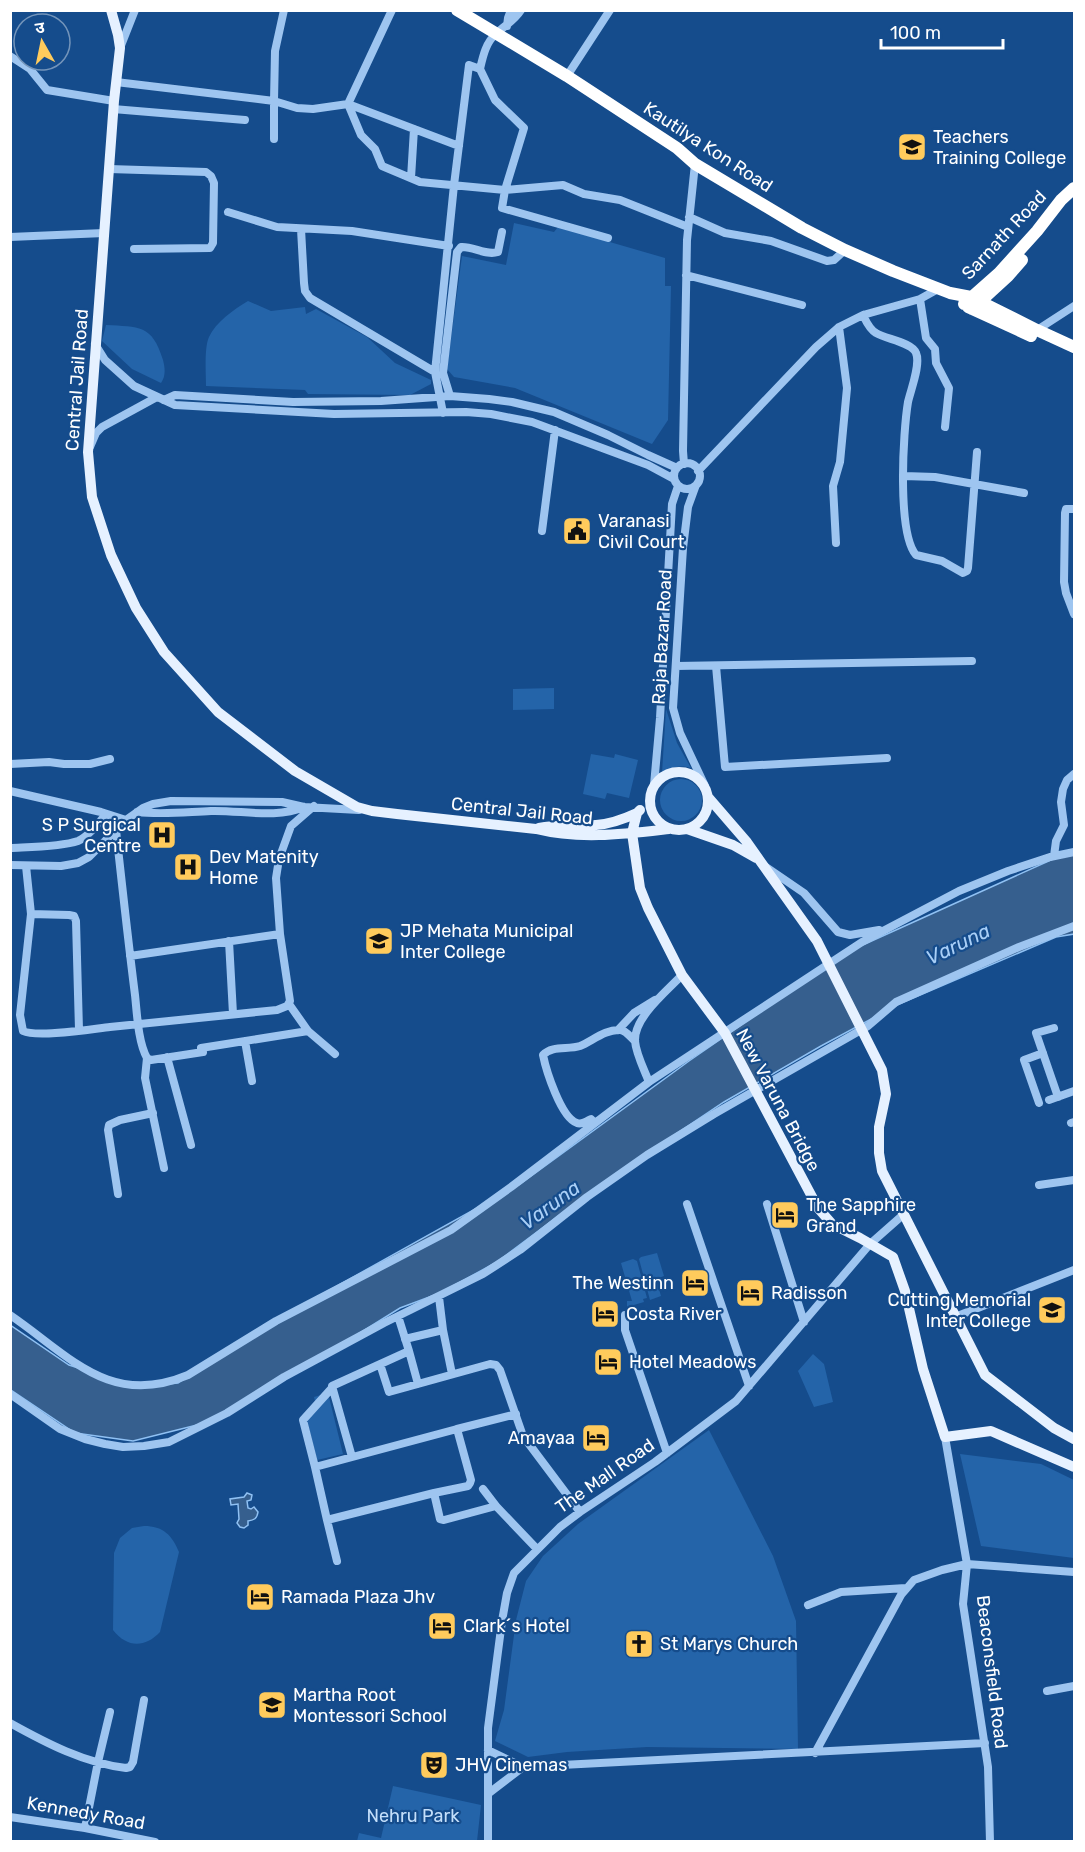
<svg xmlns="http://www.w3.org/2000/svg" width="1085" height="1852" viewBox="0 0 1085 1852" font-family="Rubik,'Noto Sans Devanagari',sans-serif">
  <rect width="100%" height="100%" fill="#154c8c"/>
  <path fill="#2464a9" d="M 514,223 L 554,232 L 558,227 L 665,258 L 665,286 L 671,286 L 668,420 L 652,444 L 515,388 L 454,377 L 447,369 L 462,256 L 506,265 Z
    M 248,301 L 271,311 L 305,307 L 306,314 L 316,309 L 367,337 L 395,363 L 431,380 L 431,384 L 410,395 L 308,394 L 305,390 L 206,386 C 206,374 204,348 209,337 C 216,322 233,310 248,301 Z
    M 106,325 C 139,327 152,324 163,360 C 165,368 166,376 161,383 L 132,369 L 102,341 Z
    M 554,688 L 554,709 L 513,710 L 513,689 Z
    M 666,709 L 677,743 L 691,768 C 679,765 672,767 662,773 Z
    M 591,754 L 614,758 L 615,754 L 638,760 L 629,798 L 607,793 L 605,799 L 583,794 Z
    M660 800a21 21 0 1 1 42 0a21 21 0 1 1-42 0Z
    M 657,1253 L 664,1276 L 656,1279 L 661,1296 L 650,1300 L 639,1259 L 641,1257 Z
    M 633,1259 L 637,1261 L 647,1298 L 643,1299 L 644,1302 L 627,1307 L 627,1301 L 632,1301 L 621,1263 Z
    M 813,1354 L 824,1364 L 833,1402 L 814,1407 L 798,1371 Z
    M 328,1393 L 343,1454 L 317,1460 L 306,1416 L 316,1405 L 314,1397 Z
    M 709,1430 L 773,1556 L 796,1621 L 798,1749 L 647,1747 L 567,1752 L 528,1757 L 495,1741 L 504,1710 L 516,1620 L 526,1581 L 543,1556 L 578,1524 Z
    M 960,1454 L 1041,1464 L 1074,1480 L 1074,1558 L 981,1546 Z
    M 144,1526 C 163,1526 172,1535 179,1552 L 160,1632 C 145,1648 127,1648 113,1630 L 114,1553 L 120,1538 L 132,1528 Z
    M 393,1786 L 481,1805 L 477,1841 L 357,1841 L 359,1833 L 381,1838 Z"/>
  <path fill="#365f8e" stroke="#90c1f3" stroke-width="1.5" d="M 1074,853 L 1074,934 L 1056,937 L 899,1004 L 821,1046 L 724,1102 L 601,1184 L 497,1262 L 440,1293 L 400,1308 L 221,1419 L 133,1441 L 75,1433 L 11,1390 L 10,1325 L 69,1365 L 138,1387 L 178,1383 L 267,1325 L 520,1184 L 689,1061 L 845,953 L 1062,855 Z
    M 247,1493 L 252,1495 L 251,1500 L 247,1501 L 248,1508 L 251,1509 L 254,1507 L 258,1512 C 257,1519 254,1520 248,1521 L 248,1525 L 244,1528 L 240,1527 L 237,1523 L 239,1519 L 238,1504 L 231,1505 L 230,1499 L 244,1497 Z"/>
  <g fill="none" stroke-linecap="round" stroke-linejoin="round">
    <path stroke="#9ec5f0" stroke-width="8" d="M 284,10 L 275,51 L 274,101 L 297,108 L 313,109 L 348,104 L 361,135 L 375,149 L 382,166 L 420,182 L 430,183 L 505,190 L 563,185 L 584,194 L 620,200 L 688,227
      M 392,10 L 348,104 L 459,146
      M 507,26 L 508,18 L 511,10
      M 120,48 L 135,10
      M 10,56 L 30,69 L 47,90 L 114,101
      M 480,69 L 495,100 L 524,128 L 505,190 L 502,208 L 608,238
      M 567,76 L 610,10
      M 116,82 L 274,101 L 274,139
      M 113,109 L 245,120
      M 109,169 L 206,172 L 211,176 L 214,183 L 213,243 L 210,248 L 134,249
      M 411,178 L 414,129
      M 228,212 L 277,227 L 352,231 L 449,246
      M 689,217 L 725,233 L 771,241 L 827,261 L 834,260 L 845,250
      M 301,229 L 304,283 L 305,291 L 310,298 L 435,372
      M 10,237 L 104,233
      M 686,275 L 802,305
      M 920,299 L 926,338 L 935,349 L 936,363 L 949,388 L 945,427
      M 863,315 C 866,321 869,329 876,333 C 885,339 912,342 916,353 C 921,364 911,389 908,402 C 903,432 897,533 916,555 L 942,561 L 963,573 L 967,571 L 968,568 L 977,452
      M 1037,330 L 1074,306
      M 95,344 L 105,360 L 134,386 L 175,405 L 334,414 L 466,412 L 491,414 L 532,422 L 648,465 L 674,479
      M 450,396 L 443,373 L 457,252 L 461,247 C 473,246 486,256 498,252 L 502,232
      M 164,400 L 175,395 L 293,402 L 381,401 L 450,396 L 489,399 L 512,402 L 554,412 L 608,435 L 648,455 L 677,468
      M 443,413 L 435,372 L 454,185 L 469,65 L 480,69 C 483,56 486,42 496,34 C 505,25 514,21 521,10
      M 90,447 L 96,433 L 102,427 L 157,397
      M674 476a13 13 0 1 1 26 0a13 13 0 1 1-26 0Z
      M 684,464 L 683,451 L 687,240 L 695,164
      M 698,471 L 816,347 L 839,327 L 863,315 L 920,299 L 938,289
      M 904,476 L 935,477 L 1024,493
      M 696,485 L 688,507 L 683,548 L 673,708 L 680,733 L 705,786
      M 1074,509 L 1066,509 L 1065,513 L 1064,582 L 1066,593 L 1074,614
      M 542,531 L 555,430
      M 836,543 L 833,486 L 840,462 L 847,388 L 839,327
      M 676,666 L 972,661
      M 716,666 L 725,767 L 887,758
      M 10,764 L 49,762 L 64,764 L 90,764 L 110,759
      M 654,785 L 660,718 L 672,504 L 678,486
      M 10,791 L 101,812 L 126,820
      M 137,812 C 162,815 186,812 211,811 C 241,810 276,819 304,807
      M 116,830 C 122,885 128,940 135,995 C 137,1013 138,1042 147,1058 L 151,1060 L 203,1052
      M 10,848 C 29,847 61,847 78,841 C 88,837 99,823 106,814
      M 1054,856 L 1056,841 L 1064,825 L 1061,802 L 1063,789 L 1067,780 L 1074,774
      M 10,865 L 61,866 L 78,863 L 89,857 L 126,820 L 143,808 L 153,804 L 171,801 L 282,802 L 304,807 L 359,810
      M 26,866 L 31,914 L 20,1015 L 23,1031 C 37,1038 92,1029 110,1027 C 166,1021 221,1016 277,1010 L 287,1006 L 290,1001 L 280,934 L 276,878 L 279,859 L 291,826 L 314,806
      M 766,867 L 804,893 L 838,932 L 850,935 L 879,930
      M 31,914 L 69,915 L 74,916 L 76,921 L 79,1030
      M 229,941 L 233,1014
      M 130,956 L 280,934
      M 289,1004 L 308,1031 L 335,1054
      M 1054,1028 L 1036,1033 L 1058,1097
      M 618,1030 L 634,1013 L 655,1000
      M 245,1041 L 252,1081
      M 201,1048 L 308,1031
      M 167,1057 L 191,1145
      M 147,1058 L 145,1078 L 164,1168
      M 649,1082 C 644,1069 636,1054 635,1041 C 634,1017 667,991 682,975
      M 1049,1100 L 1074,1091
      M 1039,1103 L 1024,1060 L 1043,1053
      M 595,1123 L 591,1119 C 587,1121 582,1125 577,1123 C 561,1118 546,1070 543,1055 C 552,1045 568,1050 580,1046 C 592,1041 606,1029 620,1030 C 626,1030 631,1038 635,1041
      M 1071,1123 L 1074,1122
      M 1039,1185 L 1074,1180
      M 118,1194 L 108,1130 L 109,1125 L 120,1120 L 153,1113
      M 687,1204 L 749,1386
      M 767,1204 L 804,1322
      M 439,1297 L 443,1330 L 452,1374
      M 10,1315 C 69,1355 109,1408 188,1375 L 276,1321 L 451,1230 L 511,1187 L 649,1082 L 862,942 L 959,891 L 1008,871 L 1050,857 L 1074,852
      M 625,1315 L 625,1330 L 667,1453
      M 955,1317 L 1074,1270
      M 405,1339 L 443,1330
      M 409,1351 L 418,1384
      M 380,1364 L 389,1392 L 490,1364 L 496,1365 L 500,1370 L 523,1436 L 580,1512
      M 10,1394 L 60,1429 L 85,1439 L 105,1444 L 123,1447 L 144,1446 L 169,1442 L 227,1413 L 284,1377 L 384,1323 L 483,1274 L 520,1250 L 587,1197 L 647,1155 L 714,1114 L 868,1026 L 896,1002 L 1019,947 L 1074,926
      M 457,1429 L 516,1414
      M 945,1437 L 967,1564 L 963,1604 L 988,1767 L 990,1842
      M 352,1457 L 332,1386 L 409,1351 L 398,1316
      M 315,1467 L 303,1420 L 331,1389
      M 483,1489 L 496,1506
      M 327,1520 L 315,1467 L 457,1429 L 471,1480 L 470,1483 L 468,1486 L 434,1493
      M 337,1561 L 327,1520 L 434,1493 L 440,1519 L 444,1520 L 496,1506 L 537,1549
      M 808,1605 L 841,1592 L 906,1588
      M 1047,1691 L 1074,1686
      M 10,1723 C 46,1743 84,1763 126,1768 L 130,1767 L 133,1762 L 144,1700
      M 488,1750 L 523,1767
      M 815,1753 L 901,1595 L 914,1580 L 942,1570 L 967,1564 L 1074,1572
      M 489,1793 L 523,1767 L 985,1743
      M 10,1817 L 85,1828 L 155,1842
      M 85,1828 L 98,1762 L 110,1712
      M 488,1842 L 488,1728 L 502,1621 L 507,1593 L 514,1573 L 560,1527 L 580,1512 L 655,1462 L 736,1401 L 870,1244 L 904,1214"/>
    <path stroke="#e6f1ff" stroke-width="10" d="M 111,10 L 118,35 L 120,48 L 114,101 L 88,452 L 92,497 L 111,555 L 136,608 L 164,652 L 218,712 L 295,771 L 357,807 L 372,811 L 397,814 L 536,829 C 580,840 625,834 669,829
      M650 801a29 29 0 1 1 58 0a29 29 0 1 1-58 0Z
      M 708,797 L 746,841 L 817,941 L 882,1070 L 886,1094 L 879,1127 L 879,1153 L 882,1171 L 985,1375 L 1054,1428 L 1074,1439
      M 637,813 L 632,833 L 640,888 L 648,908 L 682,975 L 725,1033 L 818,1208 L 832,1224 L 860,1238 L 893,1257 L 905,1291 L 923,1369 L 945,1437 L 991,1431 L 1074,1467
      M 539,828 C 558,824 577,827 596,825 C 611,824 624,819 637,813 L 640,810
      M 687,829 L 733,845 L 756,858"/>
    <path stroke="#fff" stroke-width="12" d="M 457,10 L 567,76 L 677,148 L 695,164 L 802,228 L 845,250 L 893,271 L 950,293 L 971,297 L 1037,330 L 1074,347
      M 964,304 L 999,273 L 1037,231 L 1061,200 L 1074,188
      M 968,307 L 1031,336
      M 972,309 L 1008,276 L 1022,260"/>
  </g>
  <defs>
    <g id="university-square" transform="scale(1.5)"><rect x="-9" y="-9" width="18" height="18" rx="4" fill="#ffcb5c" stroke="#154c8c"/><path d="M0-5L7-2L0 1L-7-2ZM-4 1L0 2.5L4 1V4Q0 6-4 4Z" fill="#111"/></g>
    <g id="civic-square" transform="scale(1.5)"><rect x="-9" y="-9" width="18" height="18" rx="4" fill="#ffcb5c" stroke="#154c8c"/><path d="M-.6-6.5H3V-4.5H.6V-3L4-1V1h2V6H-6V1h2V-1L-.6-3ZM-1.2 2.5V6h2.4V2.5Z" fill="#111"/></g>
    <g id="hospital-square" transform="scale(1.5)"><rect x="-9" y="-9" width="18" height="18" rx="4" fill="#ffcb5c" stroke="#154c8c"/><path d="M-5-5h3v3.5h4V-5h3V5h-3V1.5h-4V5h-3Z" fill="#111"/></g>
    <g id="hotel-square" transform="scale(1.5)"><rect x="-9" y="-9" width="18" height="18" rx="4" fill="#ffcb5c" stroke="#154c8c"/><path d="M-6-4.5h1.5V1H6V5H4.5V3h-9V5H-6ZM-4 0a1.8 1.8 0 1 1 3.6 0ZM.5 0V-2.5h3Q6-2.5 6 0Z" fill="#111"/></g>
    <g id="church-square" transform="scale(1.5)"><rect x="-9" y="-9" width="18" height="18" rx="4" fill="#ffcb5c" stroke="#154c8c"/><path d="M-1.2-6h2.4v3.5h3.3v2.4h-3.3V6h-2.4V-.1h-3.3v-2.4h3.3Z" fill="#111"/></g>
    <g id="school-square" transform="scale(1.5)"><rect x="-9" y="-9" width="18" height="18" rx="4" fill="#ffcb5c" stroke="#154c8c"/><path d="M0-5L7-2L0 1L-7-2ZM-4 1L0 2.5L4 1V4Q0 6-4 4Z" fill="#111"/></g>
    <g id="theatre-square" transform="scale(1.5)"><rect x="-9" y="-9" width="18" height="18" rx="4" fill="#ffcb5c" stroke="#154c8c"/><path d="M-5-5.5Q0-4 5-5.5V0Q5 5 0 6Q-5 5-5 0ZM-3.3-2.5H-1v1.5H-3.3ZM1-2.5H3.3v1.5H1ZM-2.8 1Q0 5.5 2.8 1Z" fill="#111"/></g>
  </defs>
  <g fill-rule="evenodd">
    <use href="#university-square" x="912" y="147"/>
    <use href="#civic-square" x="577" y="531"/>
    <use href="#hospital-square" x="162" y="835"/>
    <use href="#hospital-square" x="188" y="867"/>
    <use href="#university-square" x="379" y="941"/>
    <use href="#hotel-square" x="785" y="1215"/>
    <use href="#hotel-square" x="695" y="1283"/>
    <use href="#hotel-square" x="750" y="1293"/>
    <use href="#university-square" x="1052" y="1310"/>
    <use href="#hotel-square" x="605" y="1314"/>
    <use href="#hotel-square" x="608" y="1362"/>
    <use href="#hotel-square" x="596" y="1438"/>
    <use href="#hotel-square" x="260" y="1597"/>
    <use href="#hotel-square" x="442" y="1626"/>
    <use href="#church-square" x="639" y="1644"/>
    <use href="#school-square" x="272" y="1705"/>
    <use href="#theatre-square" x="434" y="1765"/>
  </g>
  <g text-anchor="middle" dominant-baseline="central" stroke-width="4.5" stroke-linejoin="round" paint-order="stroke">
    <g font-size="18" fill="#fff" stroke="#154c8c" text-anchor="start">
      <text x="933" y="137">Teachers<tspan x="933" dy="21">Training College</tspan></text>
      <text x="598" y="521">Varanasi<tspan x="598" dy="21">Civil Court</tspan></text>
      <text x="141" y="825" text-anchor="end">S P Surgical<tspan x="141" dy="21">Centre</tspan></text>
      <text x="209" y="857">Dev Matenity<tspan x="209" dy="21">Home</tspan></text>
      <text x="400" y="931">JP Mehata Municipal<tspan x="400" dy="21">Inter College</tspan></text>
      <text x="806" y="1205">The Sapphire<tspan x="806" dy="21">Grand</tspan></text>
      <text x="674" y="1283" text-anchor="end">The Westinn</text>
      <text x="771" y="1293">Radisson</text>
      <text x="1031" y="1300" text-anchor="end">Cutting Memorial<tspan x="1031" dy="21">Inter College</tspan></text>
      <text x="626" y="1314">Costa River</text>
      <text x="629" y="1362">Hotel Meadows</text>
      <text x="575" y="1438" text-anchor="end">Amayaa</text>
      <text x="281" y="1597">Ramada Plaza Jhv</text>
      <text x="463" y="1626">Clark´s Hotel</text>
      <text x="660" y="1644">St Marys Church</text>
      <text x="293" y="1695">Martha Root<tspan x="293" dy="21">Montessori School</tspan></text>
      <text x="455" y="1765">JHV Cinemas</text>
    </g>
    <g font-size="18" fill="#fff" stroke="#154c8c">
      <text transform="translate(708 147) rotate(33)">Kautilya Kon Road</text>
      <text transform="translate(1004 235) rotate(-47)">Sarnath Road</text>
      <text transform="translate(77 380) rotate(-86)">Central Jail Road</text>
      <text transform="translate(662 637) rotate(-87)">Raja Bazar Road</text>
      <text transform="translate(522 811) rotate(6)">Central Jail Road</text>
      <text transform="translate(778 1100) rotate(62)">New Varuna Bridge</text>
      <text transform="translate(605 1476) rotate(-35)">The Mall Road</text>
      <text transform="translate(992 1672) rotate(83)">Beaconsfield Road</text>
      <text transform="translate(86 1813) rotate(10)">Kennedy Road</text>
    </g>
    <g font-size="18" fill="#c4dffb" stroke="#154c8c">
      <text x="413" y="1816">Nehru Park</text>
    </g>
    <g font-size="20" font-style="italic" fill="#a9cff7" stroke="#154c8c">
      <text transform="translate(958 944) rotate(-26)">Varuna</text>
      <text transform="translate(550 1205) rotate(-36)">Varuna</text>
    </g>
  </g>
  <rect width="1085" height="1852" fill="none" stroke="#ffffff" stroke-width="24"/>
  <g transform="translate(42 42) rotate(351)"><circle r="28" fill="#154c8c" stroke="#7394ba" stroke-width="1.5"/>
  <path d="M0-4.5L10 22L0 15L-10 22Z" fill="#ffcb5c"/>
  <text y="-9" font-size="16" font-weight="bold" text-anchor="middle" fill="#ffffff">उ</text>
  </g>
  <path d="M881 39v9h122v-9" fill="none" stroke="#ffffff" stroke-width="3"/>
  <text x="890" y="39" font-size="18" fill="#ffffff" stroke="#154c8c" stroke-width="4.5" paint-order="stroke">100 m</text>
</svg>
